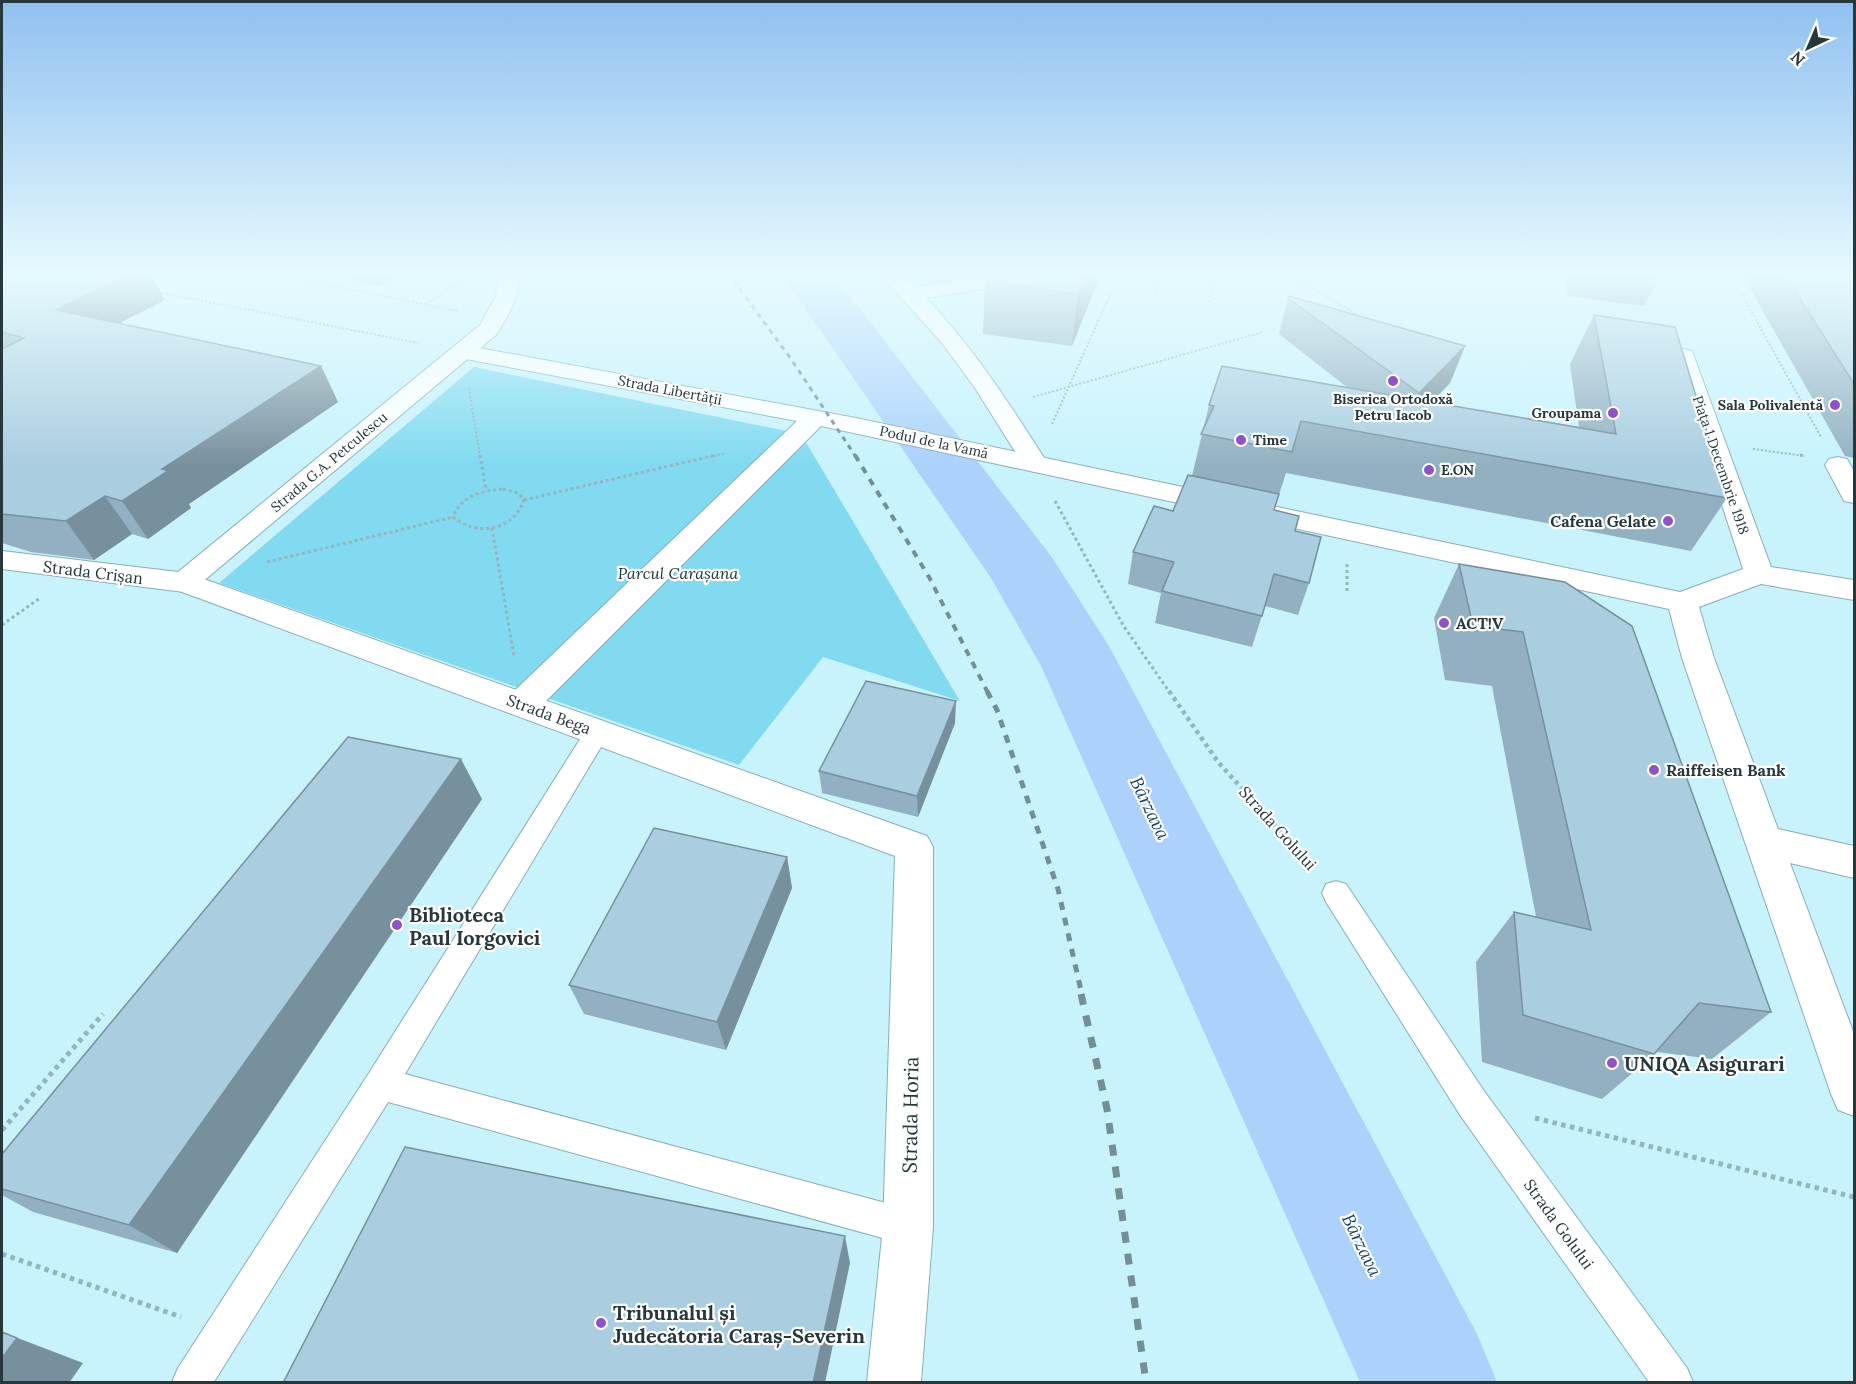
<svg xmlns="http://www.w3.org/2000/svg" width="1856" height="1384" viewBox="0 0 1856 1384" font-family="Lora,serif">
  <rect width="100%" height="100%" fill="#c8f3fd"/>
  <path fill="#81daf0" d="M 474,367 L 801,434 L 960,701 L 823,657 L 739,765 L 219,583 Z"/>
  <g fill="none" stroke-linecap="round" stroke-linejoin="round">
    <path fill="#acd2fc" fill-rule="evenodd" d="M 781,273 L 832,273 L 1051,556 L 1109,646 L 1477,1334 L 1497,1382 L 1360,1382 L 1041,666 L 991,578 Z"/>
    <g stroke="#86aeb9" stroke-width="2">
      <path id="service" d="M 598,723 L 607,725 L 610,732 L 405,1074 L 908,1209 L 921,1214 L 926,1227 L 921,1240 L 908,1245 L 388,1102 L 214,1382 L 172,1382 L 178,1368 L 369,1073 L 589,725 Z
        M 1336,881 L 1346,884 L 1484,1091 L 1687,1368 L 1693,1382 L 1649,1382 L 1460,1115 L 1326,902 L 1322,893 L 1326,884 Z"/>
    </g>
    <g stroke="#86aeb9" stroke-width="2">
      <path id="pedestrian" d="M 463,345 L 856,418 L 1680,592 L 1743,569 L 1673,356 L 1676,351 L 1684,349 L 1692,351 L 1771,567 L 1854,580 L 1854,600 L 1761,584 L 1699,607 L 1714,658 L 1778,829 L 1854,846 L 1854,878 L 1790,863 L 1854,1034 L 1854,1116 L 1838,1110 L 1831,1094 L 1682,658 L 1669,609 L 821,426 L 534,713 L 522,716 L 510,713 L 505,704 L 510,695 L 797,421 L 455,357 L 452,352 L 455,347 Z
        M 1838,457 L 1847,459 L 1854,471 L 1854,503 L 1844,501 L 1825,465 L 1829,459 Z"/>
    </g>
    <g stroke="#86aeb9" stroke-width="2">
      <path id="minor" d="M 879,273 L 900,273 L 916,287 L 1003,273 L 1032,273 L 1029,277 L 1000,286 L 926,298 C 974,348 1011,406 1048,464 L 1044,469 L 1035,472 L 1026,469 L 975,388 L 942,343 Z
        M 184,572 L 927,836 L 933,847 L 933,1227 L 921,1382 L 867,1382 L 883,1227 L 895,856 L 174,589 L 169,582 L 174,575 Z"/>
    </g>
    <g stroke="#86aeb9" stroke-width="2">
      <path id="tertiary" d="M 499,273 L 519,273 C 520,296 509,316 496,335 L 194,589 L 184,592 L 2,569 L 2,551 L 178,572 L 480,325 L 496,296 Z"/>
    </g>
    <path stroke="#93b5bd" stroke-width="2" stroke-dasharray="2 2" stroke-linecap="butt" d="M 267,273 L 457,311
      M 1231,273 L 1301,281 L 1363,318
      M 292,277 L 301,273
      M 1740,291 L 1821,437
      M 158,292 L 418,343
      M 1155,294 L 1163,273
      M 1209,302 L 1217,273
      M 426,304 L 473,274
      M 469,388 L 480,457
      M 1033,397 L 1263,332
      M 1052,424 L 1113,288
      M 1753,449 L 1805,456
      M 710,457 L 726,453"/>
    <path stroke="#93b5bd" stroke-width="3" stroke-dasharray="3 3" stroke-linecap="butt" d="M 480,455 L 486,490
      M 1800,455 L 1805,456
      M 503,489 L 518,493 L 524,500 C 513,531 477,537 453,517 C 462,495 481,491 503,489 Z
      M 524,500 L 716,455
      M 1055,501 L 1123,625 L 1170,693
      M 492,528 L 514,656
      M 267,562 L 453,517
      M 1347,564 L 1347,593
      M 2,625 L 40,598"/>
    <path stroke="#93b5bd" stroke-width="4.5" stroke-dasharray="4 4" stroke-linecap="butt" d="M 1169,691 L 1218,762 L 1312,866"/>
    <path stroke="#93b5bd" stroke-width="5" stroke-dasharray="4.5 4.5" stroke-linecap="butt" d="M 1535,1118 L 1854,1197
      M 2,1130 L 103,1014
      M 2,1254 L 181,1317"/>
    <use href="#service" fill="#fff" fill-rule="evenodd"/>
    <use href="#pedestrian" fill="#fff" fill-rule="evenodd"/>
    <use href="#minor" fill="#fff" fill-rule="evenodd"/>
    <use href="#tertiary" fill="#fff" fill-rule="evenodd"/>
    <path stroke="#728f96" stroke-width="3" stroke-dasharray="5 5" stroke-linecap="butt" d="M 728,273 L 791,359 L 856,457"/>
    <path stroke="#728f96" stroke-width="4" stroke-dasharray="7 7" stroke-linecap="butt" d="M 855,455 L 929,577 L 988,693"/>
    <path stroke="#728f96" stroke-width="5" stroke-dasharray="8 8" stroke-linecap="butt" d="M 987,691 L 997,710 L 1058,889 L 1082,995"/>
    <path stroke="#728f96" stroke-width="7" stroke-dasharray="11 11" stroke-linecap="butt" d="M 1081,994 L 1107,1109 L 1146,1382"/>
  </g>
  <path fill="#92b0c1" d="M 2,273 L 165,300 L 119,323 L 321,366 L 338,402 L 189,504 L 191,508 L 148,539 L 132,534 L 94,560 L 31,552 L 2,543 Z
    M 316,273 L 402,273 L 378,286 Z
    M 990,273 L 1152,273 L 1149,280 L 1101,274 L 1072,346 L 983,334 L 985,281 Z
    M 1563,273 L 1662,273 L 1644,306 L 1568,296 Z
    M 1715,273 L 1854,273 L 1854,458 L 1845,456 L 1743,276 Z
    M 1288,298 L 1465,346 L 1450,383 L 1432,402 L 1579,427 L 1570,364 L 1594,315 L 1727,498 L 1691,551 L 1286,473 L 1274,510 L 1295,531 L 1309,583 L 1298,615 L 1265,606 L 1252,647 L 1155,623 L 1161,593 L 1128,584 L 1133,552 L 1173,511 L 1192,476 L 1209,405 L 1348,388 L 1279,334 Z
    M 1459,564 L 1565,582 L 1771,1012 L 1712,1059 L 1657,1052 L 1602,1099 L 1482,1062 L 1476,962 L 1514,912 L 1536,917 L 1492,686 L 1445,680 L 1434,618 Z
    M 955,723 L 918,817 L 822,793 L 819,771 Z
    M 482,799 L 177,1253 L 33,1212 L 2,1195 L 2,1154 Z
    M 787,857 L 792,888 L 726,1050 L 584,1014 L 569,985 Z"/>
  <path fill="#77909d" d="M 132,273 L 150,273 L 165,300 L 78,344 L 56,310 Z
    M 373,273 L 402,273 L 378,286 Z
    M 1087,273 L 1101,273 L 1072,346 L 1078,294 Z
    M 1465,346 L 1450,383 L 1404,431 L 1419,393 Z
    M 321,366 L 338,402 L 189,504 L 191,508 L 148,539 L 122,501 L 162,469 Z
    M 105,496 L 132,534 L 94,560 L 66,521 Z
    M 956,701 L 955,723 L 918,817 L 917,796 Z
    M 461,759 L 482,799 L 177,1253 L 129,1225 Z
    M 787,857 L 792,888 L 726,1050 L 717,1022 Z
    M 845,1236 L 850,1263 L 825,1383 L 813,1383 Z
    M 2,1332 L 83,1363 L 69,1383 L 2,1383 Z"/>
  <path fill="#aacde0" stroke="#77909d" stroke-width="1.5" d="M 2,273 L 132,273 L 56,310 L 321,366 L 162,469 L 168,471 L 122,501 L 105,496 L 66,521 L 2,514 L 2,349 L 24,338 L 2,332 Z
    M 990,273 L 1087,273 L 1078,294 L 985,281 Z
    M 1784,273 L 1854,273 L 1854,384 Z
    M 1289,296 L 1465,346 L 1419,393 L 1288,298 Z
    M 1594,315 L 1675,327 L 1727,498 L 1301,421 L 1292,452 L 1201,434 L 1214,406 L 1209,405 L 1222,366 L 1616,434 Z
    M 1188,475 L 1279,494 L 1274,510 L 1299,516 L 1295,531 L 1321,537 L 1309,583 L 1274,574 L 1262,616 L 1162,591 L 1174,562 L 1133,552 L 1154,506 L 1173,511 Z
    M 1459,564 L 1565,582 L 1632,626 L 1771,1012 L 1699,1003 L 1654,1054 L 1523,1015 L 1514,912 L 1591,930 L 1523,632 L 1473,626 Z
    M 866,681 L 956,701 L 917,796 L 819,771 Z
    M 348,737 L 461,759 L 129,1225 L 2,1189 L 2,1154 Z
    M 654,828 L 787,857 L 717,1022 L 569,985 Z
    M 405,1147 L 845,1236 L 813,1383 L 283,1383 Z
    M 2,1332 L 17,1338 L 2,1358 Z"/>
  <linearGradient id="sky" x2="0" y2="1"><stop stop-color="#90c0f0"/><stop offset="0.59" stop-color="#e6fafe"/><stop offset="1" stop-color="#e6fafe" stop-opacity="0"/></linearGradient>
  <rect width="1856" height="466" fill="url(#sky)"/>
  <g fill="#9052c8" stroke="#fff" stroke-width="2">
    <circle cx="1393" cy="381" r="6"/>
    <circle cx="1835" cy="405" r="6"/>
    <circle cx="1613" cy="413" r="6"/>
    <circle cx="1241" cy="440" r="6"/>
    <circle cx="1429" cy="470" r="6"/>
    <circle cx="1668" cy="521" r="6"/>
    <circle cx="1444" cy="623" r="6"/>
    <circle cx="1654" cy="770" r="6"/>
    <circle cx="397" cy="925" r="6"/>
    <circle cx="1612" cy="1063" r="6"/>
    <circle cx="601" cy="1323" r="6"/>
  </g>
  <g text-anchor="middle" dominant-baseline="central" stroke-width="4.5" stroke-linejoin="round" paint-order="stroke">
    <g font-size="14" fill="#27383c" stroke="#fff">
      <text transform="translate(670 390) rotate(11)">Strada Libertății</text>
      <text transform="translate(934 442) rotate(12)">Podul de la Vamă</text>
      <text transform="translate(329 462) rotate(-40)">Strada G.A. Petculescu</text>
      <text transform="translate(1721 465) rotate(71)">Piața 1 Decembrie 1918</text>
    </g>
    <g font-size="14" font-weight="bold" fill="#27383c" stroke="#fff" text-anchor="end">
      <text x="1393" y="399" text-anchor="middle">Biserica Ortodoxă<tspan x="1393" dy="16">Petru Iacob</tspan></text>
      <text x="1823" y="405">Sala Polivalentă</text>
      <text x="1601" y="413">Groupama</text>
      <text x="1253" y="440" text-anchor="start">Time</text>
      <text x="1441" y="470" text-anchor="start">E.ON</text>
    </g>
    <g font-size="16" font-weight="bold" fill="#27383c" stroke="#fff" text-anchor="start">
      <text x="1656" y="521" text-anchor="end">Cafena Gelate</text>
      <text x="1456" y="623">ACT!V</text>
      <text x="1666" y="770">Raiffeisen Bank</text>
    </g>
    <g font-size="16" fill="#27383c" stroke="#fff">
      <text transform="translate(93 572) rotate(7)">Strada Crișan</text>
      <text transform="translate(549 714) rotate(20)">Strada Bega</text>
      <text transform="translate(1278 828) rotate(48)">Strada Golului</text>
      <text transform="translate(1559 1224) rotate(54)">Strada Golului</text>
    </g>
    <g font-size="16" font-style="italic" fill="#21383d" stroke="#fff">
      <text x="678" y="573">Parcul Carașana</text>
    </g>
    <g font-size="18" font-style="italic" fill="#113f6b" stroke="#fff">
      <text transform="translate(1150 808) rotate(64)">Bârzava</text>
      <text transform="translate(1362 1245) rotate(64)">Bârzava</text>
    </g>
    <g font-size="20" font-weight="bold" fill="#27383c" stroke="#fff" text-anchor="start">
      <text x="409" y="914">Biblioteca<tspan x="409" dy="23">Paul Iorgovici</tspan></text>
      <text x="1624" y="1063">UNIQA Asigurari</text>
      <text x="613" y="1312">Tribunalul și<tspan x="613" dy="23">Judecătoria Caraș-Severin</tspan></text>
    </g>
    <g font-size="20" fill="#27383c" stroke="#fff">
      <text transform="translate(910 1115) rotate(-89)">Strada Horia</text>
    </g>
  </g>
  <rect width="1856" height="1384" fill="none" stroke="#27383c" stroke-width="6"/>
  <g transform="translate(1808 48) rotate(224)" stroke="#ffffff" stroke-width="4.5" paint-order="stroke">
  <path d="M0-4.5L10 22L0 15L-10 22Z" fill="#27383c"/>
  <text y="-9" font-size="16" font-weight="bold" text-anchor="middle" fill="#27383c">N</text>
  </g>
</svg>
